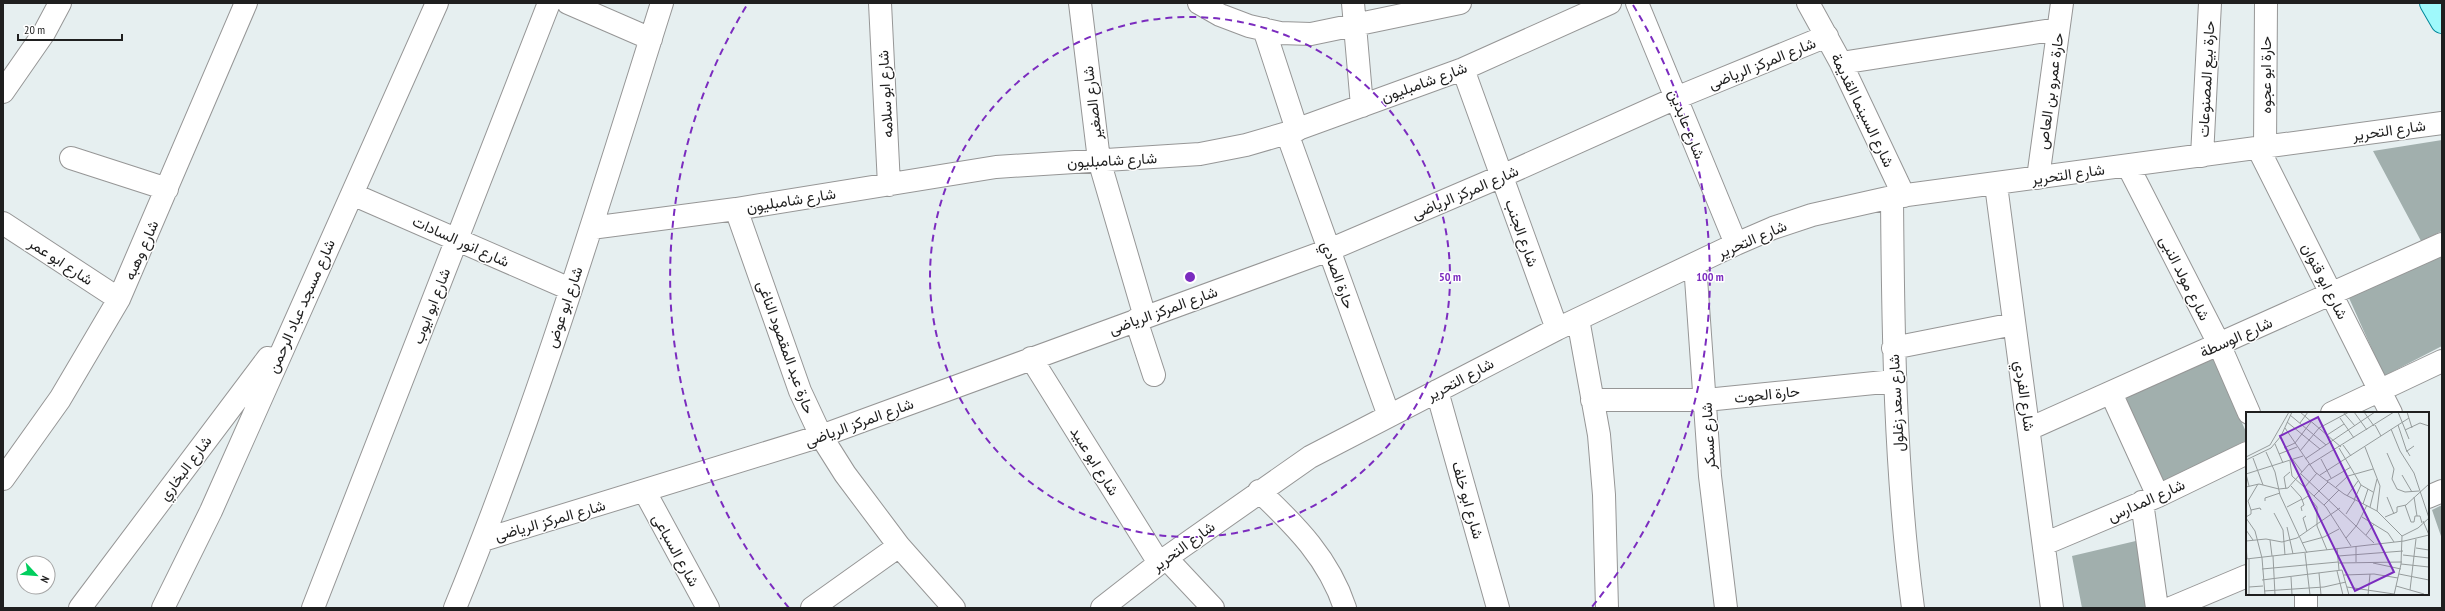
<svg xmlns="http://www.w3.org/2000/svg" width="2445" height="611" viewBox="0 0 2445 611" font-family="'PT Sans Narrow',Vazirmatn,sans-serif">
  <rect width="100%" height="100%" fill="#e6eff0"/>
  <path fill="#a1afad" d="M 2442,140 L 2442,231 L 2421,241 L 2373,151 Z
    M 2442,254 L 2442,346 L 2384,376 L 2349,298 Z
    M 2213,358 L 2247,434 L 2247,440 L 2161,484 L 2125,396 Z
    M 2442,505 L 2442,539 L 2432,510 Z
    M 2140,540 L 2148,608 L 2082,608 L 2072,556 Z"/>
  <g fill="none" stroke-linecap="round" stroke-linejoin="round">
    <g stroke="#969696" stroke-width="24">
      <path id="minor" d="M 568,3 L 651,39
        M 880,3 L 889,185
        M 1080,3 L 1099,160 L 1145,317
        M 1199,3 L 1220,15 L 1249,26 L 1280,33 L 1311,34 L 1460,3
        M 1353,3 L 1362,106
        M 1637,3 L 1736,244
        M 1808,3 L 1841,63 L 1904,196
        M 1264,29 L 1297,130
        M 1841,63 L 2058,29
        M 1463,69 L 1557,329
        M 3,92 L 44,33 L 60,3
        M 1287,133 L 1389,416
        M 2265,147 L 2266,3
        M 2258,148 L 2391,413
        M 2202,156 L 2210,3
        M 71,158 L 167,189
        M 2128,166 L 2219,344 L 2249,413
        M 2038,178 L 2062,3
        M 1996,185 L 2052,608
        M 352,194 L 570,289
        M 1892,197 C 1893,335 1895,472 1913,608
        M 736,209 L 800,391 L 821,436 L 845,474 L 899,546 L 954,608
        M 3,223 L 119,299
        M 591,228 L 736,209 L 996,167 L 1200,154 L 1246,145 L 1287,133 L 1463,69 L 1610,3
        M 1695,264 L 1710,476 L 1726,608
        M 1578,319 L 1599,435 L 1604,495 L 1607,608
        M 1136,320 L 1154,375
        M 1893,348 L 2014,324
        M 1031,358 L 1159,563
        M 1437,391 L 1498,608
        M 2111,393 L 2158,496
        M 1592,400 L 1706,400 L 1894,381
        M 2332,413 L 2442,361
        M 2029,429 L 2442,244
        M 3,479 L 60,399 L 119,299 L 246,3
        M 1259,491 C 1296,526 1329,559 1345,608
        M 645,492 L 708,608
        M 2428,497 L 2442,491
        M 2142,502 L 2157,608
        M 483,540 L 821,436 L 1329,250 L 1502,176 L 1676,98 L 1827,36
        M 2044,544 L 2158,496 L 2247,453
        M 1166,558 L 1213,608
        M 80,608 L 268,358
        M 163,608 L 211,511 L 437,3
        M 313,608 L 549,3
        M 455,608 C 536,411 598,206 662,3
        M 812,608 L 899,546
        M 1102,608 L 1166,558 L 1310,457 L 1557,329 L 1736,244 L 1773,228 L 1812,215 L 1892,197 L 2442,123
        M 2171,608 L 2247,576
        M 2306,608 L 2306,594"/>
    </g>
    <g stroke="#01879a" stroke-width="24">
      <path id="major" d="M 2431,3 L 2442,22"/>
    </g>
    <use href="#minor" stroke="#fff" stroke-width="22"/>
    <use href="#major" stroke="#9ff9fb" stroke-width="22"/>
  </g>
  <g fill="none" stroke="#7b2cbf" stroke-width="2" stroke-dasharray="7 5">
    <circle cx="1190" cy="277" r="260"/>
    <path d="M789 608A520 520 0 0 1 747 5M1633 5A520 520 0 0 1 1591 608"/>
  </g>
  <g text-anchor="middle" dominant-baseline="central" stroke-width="3" stroke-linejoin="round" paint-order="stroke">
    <g font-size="15" fill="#1f1f1f" stroke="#fff">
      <text transform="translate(1762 63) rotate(-22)">شارع المركز الرياضى</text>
      <text transform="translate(2265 75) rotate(-90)">حارة ابو عجوه</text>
      <text transform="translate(2206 79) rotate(-87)">حارة بيع المصنوعات</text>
      <text transform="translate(1424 82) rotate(-20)">شارع شامبليون</text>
      <text transform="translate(2050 91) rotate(-82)">حارة عمرو بن العاص</text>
      <text transform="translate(885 94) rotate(-93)">شارع ابو سلامه</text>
      <text transform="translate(1092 103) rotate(-97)">شارع الصغير</text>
      <text transform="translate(1863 110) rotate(64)">شارع السينما القديمة</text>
      <text transform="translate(1687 124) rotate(68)">شارع عابدين</text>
      <text transform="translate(2389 130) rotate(-8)">شارع التحرير</text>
      <text transform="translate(1112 160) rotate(-3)">شارع شامبليون</text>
      <text transform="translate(2068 174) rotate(-8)">شارع التحرير</text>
      <text transform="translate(1465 192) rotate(-23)">شارع المركز الرياضى</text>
      <text transform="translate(791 200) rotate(-9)">شارع شامبليون</text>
      <text transform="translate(1522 233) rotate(70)">شارع الجنب</text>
      <text transform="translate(1752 239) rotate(-23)">شارع التحرير</text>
      <text transform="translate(461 241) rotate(24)">شارع انور السادات</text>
      <text transform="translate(141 250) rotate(-66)">شارع وهبه</text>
      <text transform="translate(61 261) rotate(33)">شارع ابو عمر</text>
      <text transform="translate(1338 275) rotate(70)">حارة الصادي</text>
      <text transform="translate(2185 278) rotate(63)">شارع مولد النبى</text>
      <text transform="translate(2325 281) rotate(63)">شارع ابو قنوان</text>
      <text transform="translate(301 306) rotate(-66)">شارع مسجد عباد الرحمن</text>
      <text transform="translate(431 306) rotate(-69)">شارع ابو ايوب</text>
      <text transform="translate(564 307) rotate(-71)">شارع ابو عوض</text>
      <text transform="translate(1163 310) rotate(-20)">شارع المركز الرياضى</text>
      <text transform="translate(2236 337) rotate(-24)">شارع الوسطة</text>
      <text transform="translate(786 347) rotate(70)">حارة عبد المقصود الناغى</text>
      <text transform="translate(1460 379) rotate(-28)">شارع التحرير</text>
      <text transform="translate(1767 394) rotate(-6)">حارة الحوت</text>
      <text transform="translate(2025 396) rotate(82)">شارع الفردي</text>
      <text transform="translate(1896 403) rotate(-93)">شارع سعد زغلول</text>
      <text transform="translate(859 422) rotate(-20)">شارع المركز الرياضى</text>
      <text transform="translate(1708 436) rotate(-93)">شارع عسكر</text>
      <text transform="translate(1095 461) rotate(58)">شارع ابو عبيد</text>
      <text transform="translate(185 468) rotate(-53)">شارع البخاري</text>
      <text transform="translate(1468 500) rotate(74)">شارع ابو خلف</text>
      <text transform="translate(2146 500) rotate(-24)">شارع المدارس</text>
      <text transform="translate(550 520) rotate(-16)">شارع المركز الرياضى</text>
      <text transform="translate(1183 546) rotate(-36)">شارع التحرير</text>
      <text transform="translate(676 550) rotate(61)">شارع السباعى</text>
    </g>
  </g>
  <g transform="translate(2246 412)">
    <rect width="183" height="183" fill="#e6eff0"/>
    <path fill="none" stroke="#969c9c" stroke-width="1" d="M 54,0 L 95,35M 97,0 L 109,14M 108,0 L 121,18M 118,0 L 128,14M 152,0 L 163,27M 161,0 L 166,16M 44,3 L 80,33M 94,6 L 108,26M 41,10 L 74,37M 54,11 L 62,0M 129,13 L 135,24M 152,13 L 161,40M 39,16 L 69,60 L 98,82 L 131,99 L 156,124 L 155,152 L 148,183M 145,17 L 154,39 L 168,61 L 183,106M 159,18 L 174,11 L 183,14M 81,23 L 98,12M 49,31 L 65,10M 29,32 L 37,51M 97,33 L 105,44M 119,35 L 134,74 L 131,99M 38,36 L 49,31M 93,36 L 115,73 L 127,80M 54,39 L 73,16 L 103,0M 20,40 L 29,60 L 34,83 L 61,141M 141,41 L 148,57 L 146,67 L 151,77 L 159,80 L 173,79M 33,42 L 51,35M 164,44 L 161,39 L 168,34M 0,45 L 24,33 L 43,0M 7,46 L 17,73M 59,47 L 129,0M 75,47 L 85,66M 0,48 L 25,36 L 35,24 L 46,0M 47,48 L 56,60M 44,49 L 46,64 L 80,95 L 105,134M 63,53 L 148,0M 0,62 L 57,44M 0,62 L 3,74M 55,62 L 128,131M 74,63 L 163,6M 156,63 L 166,80M 81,69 L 105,55M 45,74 L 55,85 L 58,93 L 55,95 L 56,99M 0,75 L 13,72 L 33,77 L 42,76 L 63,52M 58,76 L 71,61M 89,76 L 102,64 L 127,57M 40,77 L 38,65 L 44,60M 68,84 L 82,70M 101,84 L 112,69M 141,85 L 148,102M 168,85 L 171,104M 56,88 L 62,84 L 71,95 L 71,114 L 81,138M 108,88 L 115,73M 19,89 L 19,86 L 34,81M 117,92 L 122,77M 78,93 L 93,78M 159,93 L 165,110 L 168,110 L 169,104 L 174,104 L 176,111M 41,95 L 56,87M 124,95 L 131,67M 5,98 L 2,89 L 12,72M 28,101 L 37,118 L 39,143M 100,102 L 109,88M 60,104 L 57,106 L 61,119M 0,105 L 5,102 L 5,98 L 14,96 L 15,98M 116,105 L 142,121 L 148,130M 139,105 L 151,100 L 151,95 L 160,93 L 183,72M 0,106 L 9,119 L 16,146 L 19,183M 177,109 L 183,123M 41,115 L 47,142M 0,118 L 7,128M 120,123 L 128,112M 156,124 L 172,116 L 183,106M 100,126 L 111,113 L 121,93M 24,128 L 26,144M 0,129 L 20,127 L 36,130 L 51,126 L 94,96M 56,131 L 78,125 L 93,117M 0,133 L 1,147M 110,134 L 110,150M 91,136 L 93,158M 170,136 L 183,138M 59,141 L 64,183M 157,143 L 183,146M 27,144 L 29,183M 92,144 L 157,139M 0,147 L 158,129 L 183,123M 92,151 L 156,150M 127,151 L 155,157M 155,152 L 183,155M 16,157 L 92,150M 91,159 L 97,183M 73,161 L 75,183M 153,162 L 183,168M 98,163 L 128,162 L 152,166M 45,165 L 46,183M 16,168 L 96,158 L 103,183M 150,174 L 178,182M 3,175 L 17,174M 101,175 L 148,182M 164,178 L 170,127M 18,179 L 78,175 L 100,170M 3,183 L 3,147M 122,183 L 124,162"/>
    <path fill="#7b2cbf" fill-opacity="0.15" stroke="#7b2cbf" stroke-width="2" d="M 72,5 L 148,160 L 109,179 L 34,24 Z"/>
    <rect width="183" height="183" fill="none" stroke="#1f1f1f" stroke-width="2"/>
  </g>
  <circle cx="1190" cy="277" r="6" fill="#7b2cbf" stroke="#fff" stroke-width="2"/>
  <g font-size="12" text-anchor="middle" font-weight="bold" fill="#7b2cbf" stroke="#fff" stroke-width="3" stroke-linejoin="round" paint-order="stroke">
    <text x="1450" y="281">50 m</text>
    <text x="1710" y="281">100 m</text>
  </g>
  <rect width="2445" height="611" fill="none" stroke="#1f1f1f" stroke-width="8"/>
  <g transform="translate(36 575) rotate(116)"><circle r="19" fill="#ffffff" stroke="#a5a5a5"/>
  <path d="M0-3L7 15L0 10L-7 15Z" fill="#01ce5e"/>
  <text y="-6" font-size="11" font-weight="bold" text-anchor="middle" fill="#1f1f1f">N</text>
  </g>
  <path d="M18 34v6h104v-6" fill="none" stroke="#1f1f1f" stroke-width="2"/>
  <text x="24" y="34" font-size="12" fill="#1f1f1f" stroke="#ffffff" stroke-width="3" paint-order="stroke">20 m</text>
</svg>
